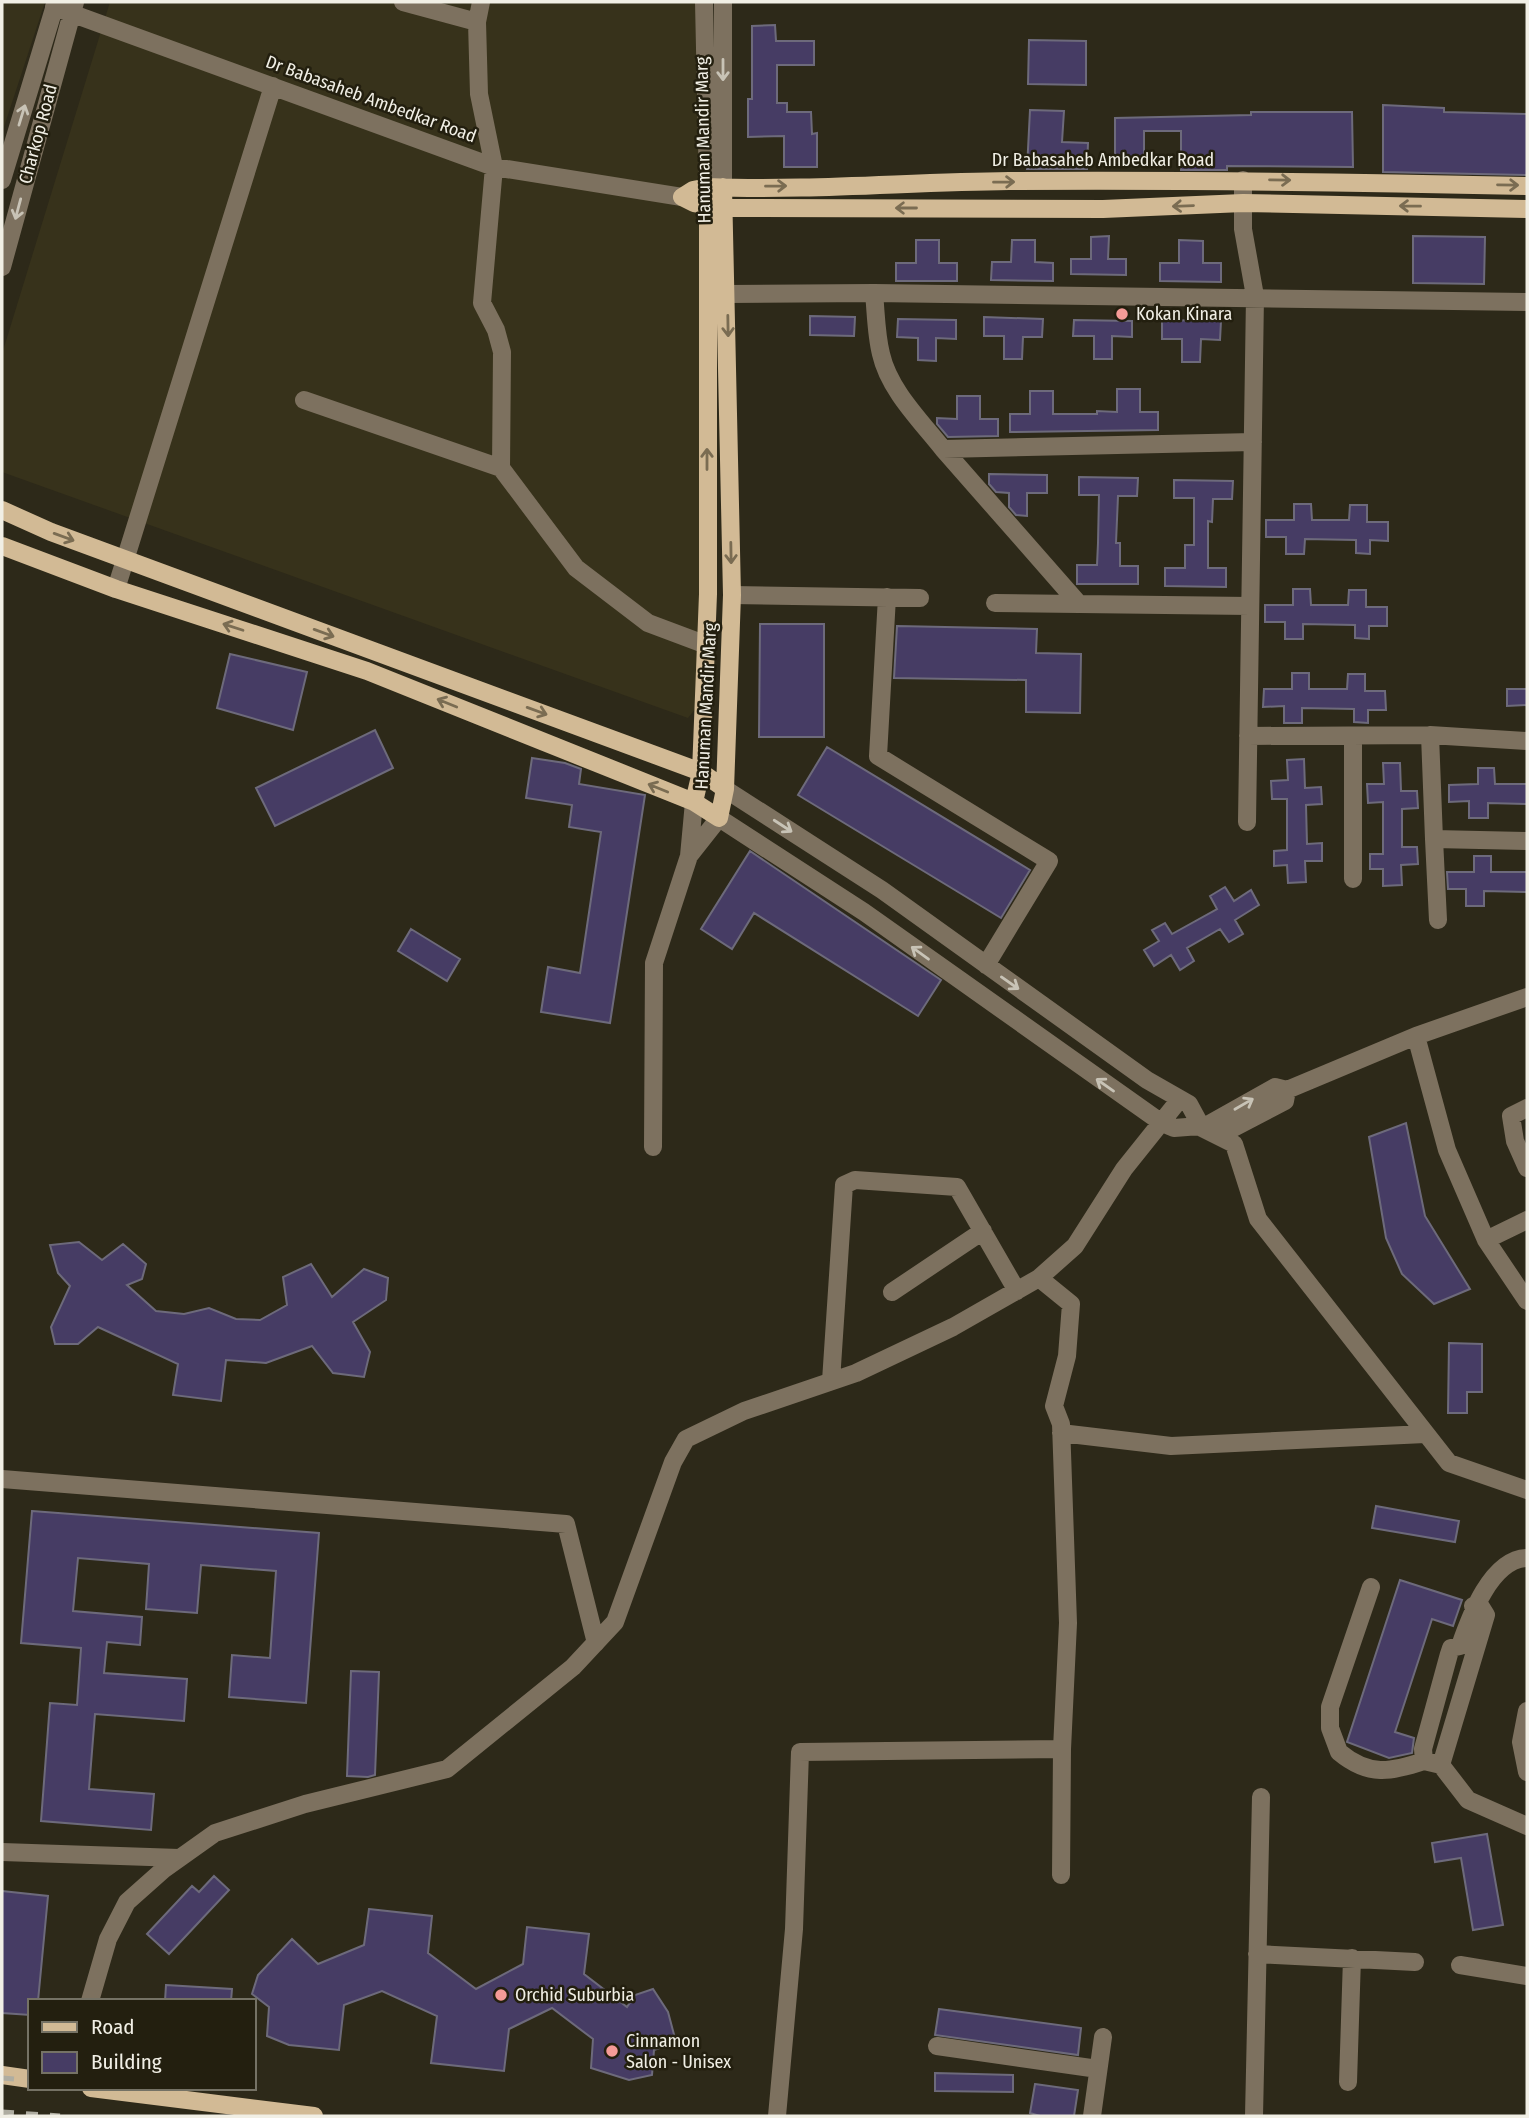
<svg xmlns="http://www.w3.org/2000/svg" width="1529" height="2118" viewBox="0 0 1529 2118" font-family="'Fira Sans Condensed',sans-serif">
  <rect width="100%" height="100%" fill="#2d2919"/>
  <path fill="#37321b" d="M 2,2 L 45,2 L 2,133 Z
    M 110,2 L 697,2 L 707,694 L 688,718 L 2,472 L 2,354 Z"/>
  <path fill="#463c64" stroke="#6d6a7b" stroke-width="2" d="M 775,25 L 776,41 L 814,41 L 814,65 L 777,65 L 777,103 L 787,103 L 787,112 L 811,112 L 812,134 L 817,133 L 817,167 L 784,167 L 784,136 L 748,137 L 748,99 L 752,99 L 752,26 Z
    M 1029,40 L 1086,41 L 1086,85 L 1028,84 Z
    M 1383,105 L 1444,108 L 1444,112 L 1527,114 L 1527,175 L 1383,172 Z
    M 1030,110 L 1064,111 L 1062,142 L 1088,143 L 1087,169 L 1027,169 Z
    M 1251,112 L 1352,112 L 1353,167 L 1227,166 L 1227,170 L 1181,170 L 1181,131 L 1144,131 L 1144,163 L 1115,163 L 1115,118 L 1251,115 Z
    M 1109,236 L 1108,259 L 1126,259 L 1126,275 L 1071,274 L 1071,259 L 1091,259 L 1091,237 Z
    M 1413,236 L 1485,237 L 1484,284 L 1413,283 Z
    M 916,240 L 939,240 L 939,263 L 957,263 L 957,281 L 896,281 L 896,263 L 916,263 Z
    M 1012,240 L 1035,240 L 1035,262 L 1053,263 L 1053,281 L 991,280 L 992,262 L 1011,262 Z
    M 1179,240 L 1203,241 L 1203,263 L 1221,263 L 1221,282 L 1160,281 L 1160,263 L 1179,263 Z
    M 810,316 L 855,317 L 854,336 L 810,335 Z
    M 984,317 L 1043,319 L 1042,337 L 1023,337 L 1022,359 L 1004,359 L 1004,336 L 984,336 Z
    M 898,319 L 956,320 L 956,339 L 936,338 L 936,361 L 918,360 L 918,338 L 897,337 Z
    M 1074,320 L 1132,321 L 1132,337 L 1112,336 L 1112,359 L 1094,359 L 1094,336 L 1073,336 Z
    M 1162,320 L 1221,321 L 1220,340 L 1201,339 L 1200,362 L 1182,362 L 1182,339 L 1162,339 Z
    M 1117,389 L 1140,389 L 1140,412 L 1158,412 L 1158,430 L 1010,432 L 1010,414 L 1030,414 L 1030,391 L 1053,391 L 1053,414 L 1097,414 L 1097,411 L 1117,412 Z
    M 957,396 L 980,396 L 980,419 L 998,419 L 998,436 L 948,437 L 937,424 L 937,418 L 957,419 Z
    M 989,474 L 1047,475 L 1047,493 L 1027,493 L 1027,516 L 1016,515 L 1009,507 L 1009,493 L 996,492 L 989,484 Z
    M 1079,477 L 1138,478 L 1137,496 L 1118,496 L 1116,543 L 1120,543 L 1120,566 L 1138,566 L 1138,584 L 1077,584 L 1077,565 L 1097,565 L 1098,543 L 1099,495 L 1079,495 Z
    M 1174,480 L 1233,481 L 1232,499 L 1213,499 L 1212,522 L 1208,521 L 1208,568 L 1226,568 L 1226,587 L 1165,586 L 1165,568 L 1185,568 L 1185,545 L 1194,545 L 1194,498 L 1174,498 Z
    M 1294,504 L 1311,504 L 1312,520 L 1349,520 L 1350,505 L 1367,505 L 1367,522 L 1388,522 L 1388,541 L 1370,540 L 1370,554 L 1356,553 L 1356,540 L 1305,539 L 1304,554 L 1286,554 L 1286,537 L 1266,537 L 1266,520 L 1294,520 Z
    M 1293,589 L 1310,589 L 1311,605 L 1348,605 L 1349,590 L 1366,590 L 1366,607 L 1387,607 L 1387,626 L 1369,626 L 1369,639 L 1355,638 L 1355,625 L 1303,624 L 1303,639 L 1285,639 L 1285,622 L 1265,622 L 1265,605 L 1293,605 Z
    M 760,624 L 824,624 L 824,737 L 759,737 Z
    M 897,626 L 1037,629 L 1036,653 L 1081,654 L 1080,713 L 1026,712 L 1026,680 L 894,678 Z
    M 230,654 L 307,672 L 293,730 L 217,708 Z
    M 1292,673 L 1309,673 L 1309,689 L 1347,689 L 1348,674 L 1365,674 L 1365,691 L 1385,691 L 1386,710 L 1368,710 L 1368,723 L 1354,722 L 1354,709 L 1302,708 L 1302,723 L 1284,723 L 1284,706 L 1263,707 L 1264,689 L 1292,689 Z
    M 1507,689 L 1527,689 L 1527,705 L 1507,706 Z
    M 375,730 L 393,768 L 275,826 L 256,788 Z
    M 827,747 L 1030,870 L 1001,918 L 798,795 Z
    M 532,758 L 565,763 L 581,769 L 579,784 L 645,795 L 610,1023 L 541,1012 L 548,967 L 580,973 L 601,832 L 569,827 L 572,805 L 526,798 Z
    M 1304,759 L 1305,788 L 1321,787 L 1322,804 L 1306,805 L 1307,844 L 1322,843 L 1322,861 L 1305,861 L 1306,882 L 1288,883 L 1287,865 L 1274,866 L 1274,851 L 1287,850 L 1287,799 L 1272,799 L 1271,781 L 1288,780 L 1287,760 Z
    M 1383,763 L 1400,763 L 1401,791 L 1417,791 L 1418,808 L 1402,809 L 1402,847 L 1417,847 L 1418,864 L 1401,865 L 1402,885 L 1383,886 L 1383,869 L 1370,869 L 1370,854 L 1383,854 L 1383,802 L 1368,803 L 1367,784 L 1384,784 Z
    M 1478,768 L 1494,768 L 1495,784 L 1527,784 L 1527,804 L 1488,803 L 1488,818 L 1469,818 L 1469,801 L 1449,802 L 1449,785 L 1478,784 Z
    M 750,851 L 941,980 L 918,1016 L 754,913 L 732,949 L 701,929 Z
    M 1474,856 L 1491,856 L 1491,872 L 1527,872 L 1527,892 L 1484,891 L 1484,906 L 1466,906 L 1466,889 L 1448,889 L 1447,872 L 1474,872 Z
    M 1225,887 L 1234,901 L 1251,890 L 1259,905 L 1235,920 L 1243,934 L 1229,942 L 1220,929 L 1187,948 L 1194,961 L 1180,970 L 1171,955 L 1154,966 L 1144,950 L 1159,941 L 1152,930 L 1165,923 L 1172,934 L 1217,909 L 1210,896 Z
    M 411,929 L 460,959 L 447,981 L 398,951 Z
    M 1406,1123 L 1425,1216 L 1470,1289 L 1434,1304 L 1402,1274 L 1386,1238 L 1369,1137 Z
    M 79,1242 L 102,1260 L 123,1244 L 146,1264 L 142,1279 L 127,1285 L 156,1311 L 184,1314 L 209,1308 L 236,1319 L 260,1320 L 287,1305 L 283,1277 L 311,1264 L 332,1297 L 364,1269 L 388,1278 L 386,1300 L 353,1322 L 370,1352 L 364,1377 L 333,1373 L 312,1346 L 266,1363 L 226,1360 L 221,1401 L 173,1395 L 178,1364 L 98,1327 L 78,1344 L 55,1344 L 51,1327 L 70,1286 L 58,1273 L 50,1245 Z
    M 1449,1343 L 1482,1344 L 1482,1392 L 1467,1392 L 1467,1413 L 1448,1413 Z
    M 1376,1506 L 1459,1521 L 1455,1542 L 1372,1528 Z
    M 32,1511 L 319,1533 L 306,1703 L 229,1697 L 232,1655 L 270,1658 L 276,1571 L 201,1565 L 197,1613 L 146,1609 L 149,1564 L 78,1558 L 73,1611 L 142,1617 L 140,1645 L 107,1642 L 104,1673 L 187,1679 L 184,1721 L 95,1714 L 89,1789 L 154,1794 L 151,1830 L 41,1821 L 50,1703 L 77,1705 L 81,1648 L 21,1643 Z
    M 1400,1580 L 1462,1600 L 1453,1626 L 1432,1619 L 1395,1732 L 1414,1738 L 1412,1753 L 1389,1758 L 1347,1742 Z
    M 351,1671 L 379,1672 L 375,1775 L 368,1777 L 347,1776 Z
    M 1487,1834 L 1503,1925 L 1473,1930 L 1461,1858 L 1435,1862 L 1432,1843 Z
    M 214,1876 L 229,1890 L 169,1954 L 147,1934 L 192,1886 L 199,1892 Z
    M 2,1891 L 48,1896 L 38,2001 L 30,2001 L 30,2015 L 2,2013 Z
    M 369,1909 L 432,1916 L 428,1953 L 476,1989 L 523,1964 L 527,1927 L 589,1934 L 584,1974 L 627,2007 L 635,1995 L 653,1989 L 668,2012 L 676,2042 L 654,2050 L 652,2075 L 629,2080 L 591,2068 L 593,2039 L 552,2008 L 509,2029 L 504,2071 L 431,2063 L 437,2016 L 382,1991 L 344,2005 L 339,2050 L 289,2045 L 267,2036 L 269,2007 L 252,1994 L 258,1975 L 292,1939 L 318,1964 L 364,1945 Z
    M 166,1985 L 232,1989 L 231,2001 L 165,2001 Z
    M 939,2009 L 1081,2028 L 1078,2055 L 935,2035 Z
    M 935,2073 L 1013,2075 L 1013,2092 L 935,2091 Z
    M 1035,2084 L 1078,2090 L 1074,2116 L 1040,2116 L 1030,2113 Z"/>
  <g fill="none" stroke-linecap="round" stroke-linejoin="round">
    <path stroke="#7d715f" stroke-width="18" d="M 403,2 L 477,22 L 481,2
      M 704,2 L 708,187
      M 723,2 L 723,187
      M 54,7 L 494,167 L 682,197
      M 2,180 L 56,2
      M 1243,180 L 1243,229 L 1255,296 L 1247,822
      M 2,267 L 75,2
      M 874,293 L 1527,302
      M 727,294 L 874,293 C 876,313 876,334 881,354 C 889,390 921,421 943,449
      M 304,400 L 501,468 L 502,352 L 496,330 L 482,303 L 494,167 L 479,94 L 477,22
      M 501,468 L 576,568 L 648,623 L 704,644
      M 116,589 L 273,86
      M 732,595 L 920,598
      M 887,597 L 878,756 L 1049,861 L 986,965
      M 995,603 L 1079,604
      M 1250,606 L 1079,604 L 943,449 L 1253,442
      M 1430,735 L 1434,839 L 1527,841
      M 1248,736 L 1430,735 L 1527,741
      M 1353,736 L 1353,879
      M 725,789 L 882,890 L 1147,1080 L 1189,1104 L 1202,1128 L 1234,1144 L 1258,1219 L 1449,1463 L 1527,1490
      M 1434,839 L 1438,920
      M 689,856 L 719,818 L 864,912 L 1162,1123 L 1174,1128 L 1200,1126
      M 1416,1036 L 1447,1150 L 1486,1240 L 1527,1220
      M 1527,1108 L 1511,1116 L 1515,1141 L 1527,1168
      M 1202,1128 L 1275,1087 L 1287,1090 L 1416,1036 L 1527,997
      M 1218,1136 L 1285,1101 L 1287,1090
      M 653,1147 L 654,963 L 689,856 L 694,802
      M 1486,1240 L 1527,1301
      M 892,1292 L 983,1231
      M 831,1381 L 844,1185 L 855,1180 L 957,1187 L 1017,1291
      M 1061,1433 L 1171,1446 L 1425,1434
      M 2,1479 L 566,1524 L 596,1643
      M 1527,1558 C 1491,1559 1470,1617 1460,1646 L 1451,1648 L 1449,1654 L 1423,1749 L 1424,1761 L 1441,1765 L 1468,1800 L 1527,1826
      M 1371,1587 L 1330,1707 L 1330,1728 L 1339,1752 C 1369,1777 1391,1772 1424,1761
      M 1527,1711 L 1521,1742 L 1527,1772
      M 1441,1765 L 1486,1615 L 1481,1607 L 1473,1606
      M 2,1852 L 179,1858
      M 1061,1875 L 1062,1749
      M 1257,1954 L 1415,1962
      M 1460,1965 L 1527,1976
      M 90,2001 L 108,1939 L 127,1902 L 163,1870 L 215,1833 L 305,1804 L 447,1769 L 573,1667 L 615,1622 L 673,1462 L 686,1439 L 744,1411 L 856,1373 L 953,1327 L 1039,1278 L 1075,1246 L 1124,1169 L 1180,1099
      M 937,2046 L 1098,2069
      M 1348,2082 L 1352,1958
      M 777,2116 L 794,1929 L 800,1752 L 1062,1749 L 1068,1623 L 1061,1424 L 1054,1406 L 1067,1356 L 1071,1304 L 1039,1278
      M 1092,2116 L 1103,2037
      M 1254,2116 L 1261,1797"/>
    <path stroke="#d2ba95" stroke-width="18" d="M 682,197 L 693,190 L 708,187 C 808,191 909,182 1009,181 C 1182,180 1355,182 1527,186
      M 682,197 L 694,203 L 725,208 L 1103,209 L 1243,203 L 1527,209
      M 2,510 L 51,532 L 701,772 L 725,789
      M 2,546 L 116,589 L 367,671 L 694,802 L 719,818 L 725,789 L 732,595 L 723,187
      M 694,802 L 701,772 L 708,594 L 708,197
      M 2,2075 L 30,2079
      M 91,2088 L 314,2116"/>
    <path stroke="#afada1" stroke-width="5" stroke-dasharray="12 12" stroke-linecap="butt" d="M 2,2078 L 25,2080
      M 2,2112 L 60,2116"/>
  </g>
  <defs><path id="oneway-shaft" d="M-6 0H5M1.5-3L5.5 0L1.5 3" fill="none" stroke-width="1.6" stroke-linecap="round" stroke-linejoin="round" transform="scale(1.75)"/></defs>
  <g stroke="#c8c3b6">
    <use href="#oneway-shaft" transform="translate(723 70) rotate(90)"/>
    <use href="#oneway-shaft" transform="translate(22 115) rotate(-73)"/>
    <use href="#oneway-shaft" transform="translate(18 209) rotate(105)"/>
    <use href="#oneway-shaft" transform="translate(783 826) rotate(33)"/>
    <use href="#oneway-shaft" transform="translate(920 953) rotate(-144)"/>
    <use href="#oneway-shaft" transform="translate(1010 983) rotate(35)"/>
    <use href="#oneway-shaft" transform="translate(1105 1085) rotate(-145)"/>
    <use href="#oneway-shaft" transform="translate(1244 1104) rotate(-30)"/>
  </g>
  <g stroke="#7a6c52">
    <use href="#oneway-shaft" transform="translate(1280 180) rotate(1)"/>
    <use href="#oneway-shaft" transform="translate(1004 182) rotate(-1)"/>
    <use href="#oneway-shaft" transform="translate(1508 185) rotate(1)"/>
    <use href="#oneway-shaft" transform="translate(776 186) rotate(-1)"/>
    <use href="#oneway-shaft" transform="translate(1183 206) rotate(178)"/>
    <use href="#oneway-shaft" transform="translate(1410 206) rotate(-179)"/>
    <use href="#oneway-shaft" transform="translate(906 208) rotate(180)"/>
    <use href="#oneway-shaft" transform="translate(728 326) rotate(89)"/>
    <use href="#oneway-shaft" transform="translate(707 459) rotate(-90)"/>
    <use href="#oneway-shaft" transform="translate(64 537) rotate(20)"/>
    <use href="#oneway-shaft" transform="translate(731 553) rotate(89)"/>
    <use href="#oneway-shaft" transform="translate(233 627) rotate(-162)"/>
    <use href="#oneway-shaft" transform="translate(324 633) rotate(20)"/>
    <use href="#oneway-shaft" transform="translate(447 703) rotate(-158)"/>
    <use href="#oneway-shaft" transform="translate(537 711) rotate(20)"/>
    <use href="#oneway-shaft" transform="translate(658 788) rotate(-158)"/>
  </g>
  <g fill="#f59b97" stroke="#231f0f" stroke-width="2.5">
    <circle cx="1122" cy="314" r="7"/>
    <circle cx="501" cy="1995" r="7"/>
    <circle cx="612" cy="2051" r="7"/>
  </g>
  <g text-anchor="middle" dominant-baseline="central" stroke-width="5" stroke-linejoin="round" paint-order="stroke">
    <g font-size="18" fill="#f1efe5" stroke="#231f0f">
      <text transform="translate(371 99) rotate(20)">Dr Babasaheb Ambedkar Road</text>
      <text transform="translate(38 134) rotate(-75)">Charkop Road</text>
      <text transform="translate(703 140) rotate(-91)">Hanuman Mandir Marg</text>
      <text x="1103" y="160">Dr Babasaheb Ambedkar Road</text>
      <text transform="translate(706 706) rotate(-87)">Hanuman Mandir Marg</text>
    </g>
    <g font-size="18" fill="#f1efe5" stroke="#231f0f" text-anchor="start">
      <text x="1136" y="314">Kokan Kinara</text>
      <text x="515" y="1995">Orchid Suburbia</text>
      <text x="626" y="2041">Cinnamon<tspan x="626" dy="21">Salon - Unisex</tspan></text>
    </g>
  </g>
  <rect width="1529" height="2118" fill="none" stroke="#f1efe5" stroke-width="7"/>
  <rect x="28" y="1999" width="228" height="91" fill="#231f0f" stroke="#757265" stroke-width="2"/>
  <rect x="42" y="2022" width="35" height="10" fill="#d2ba95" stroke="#757265" stroke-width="2"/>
  <text x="91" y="2034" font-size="21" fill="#f1efe5">Road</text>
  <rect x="42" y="2052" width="35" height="21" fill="#463c64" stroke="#757265" stroke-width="2"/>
  <text x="91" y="2069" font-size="21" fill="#f1efe5">Building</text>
</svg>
